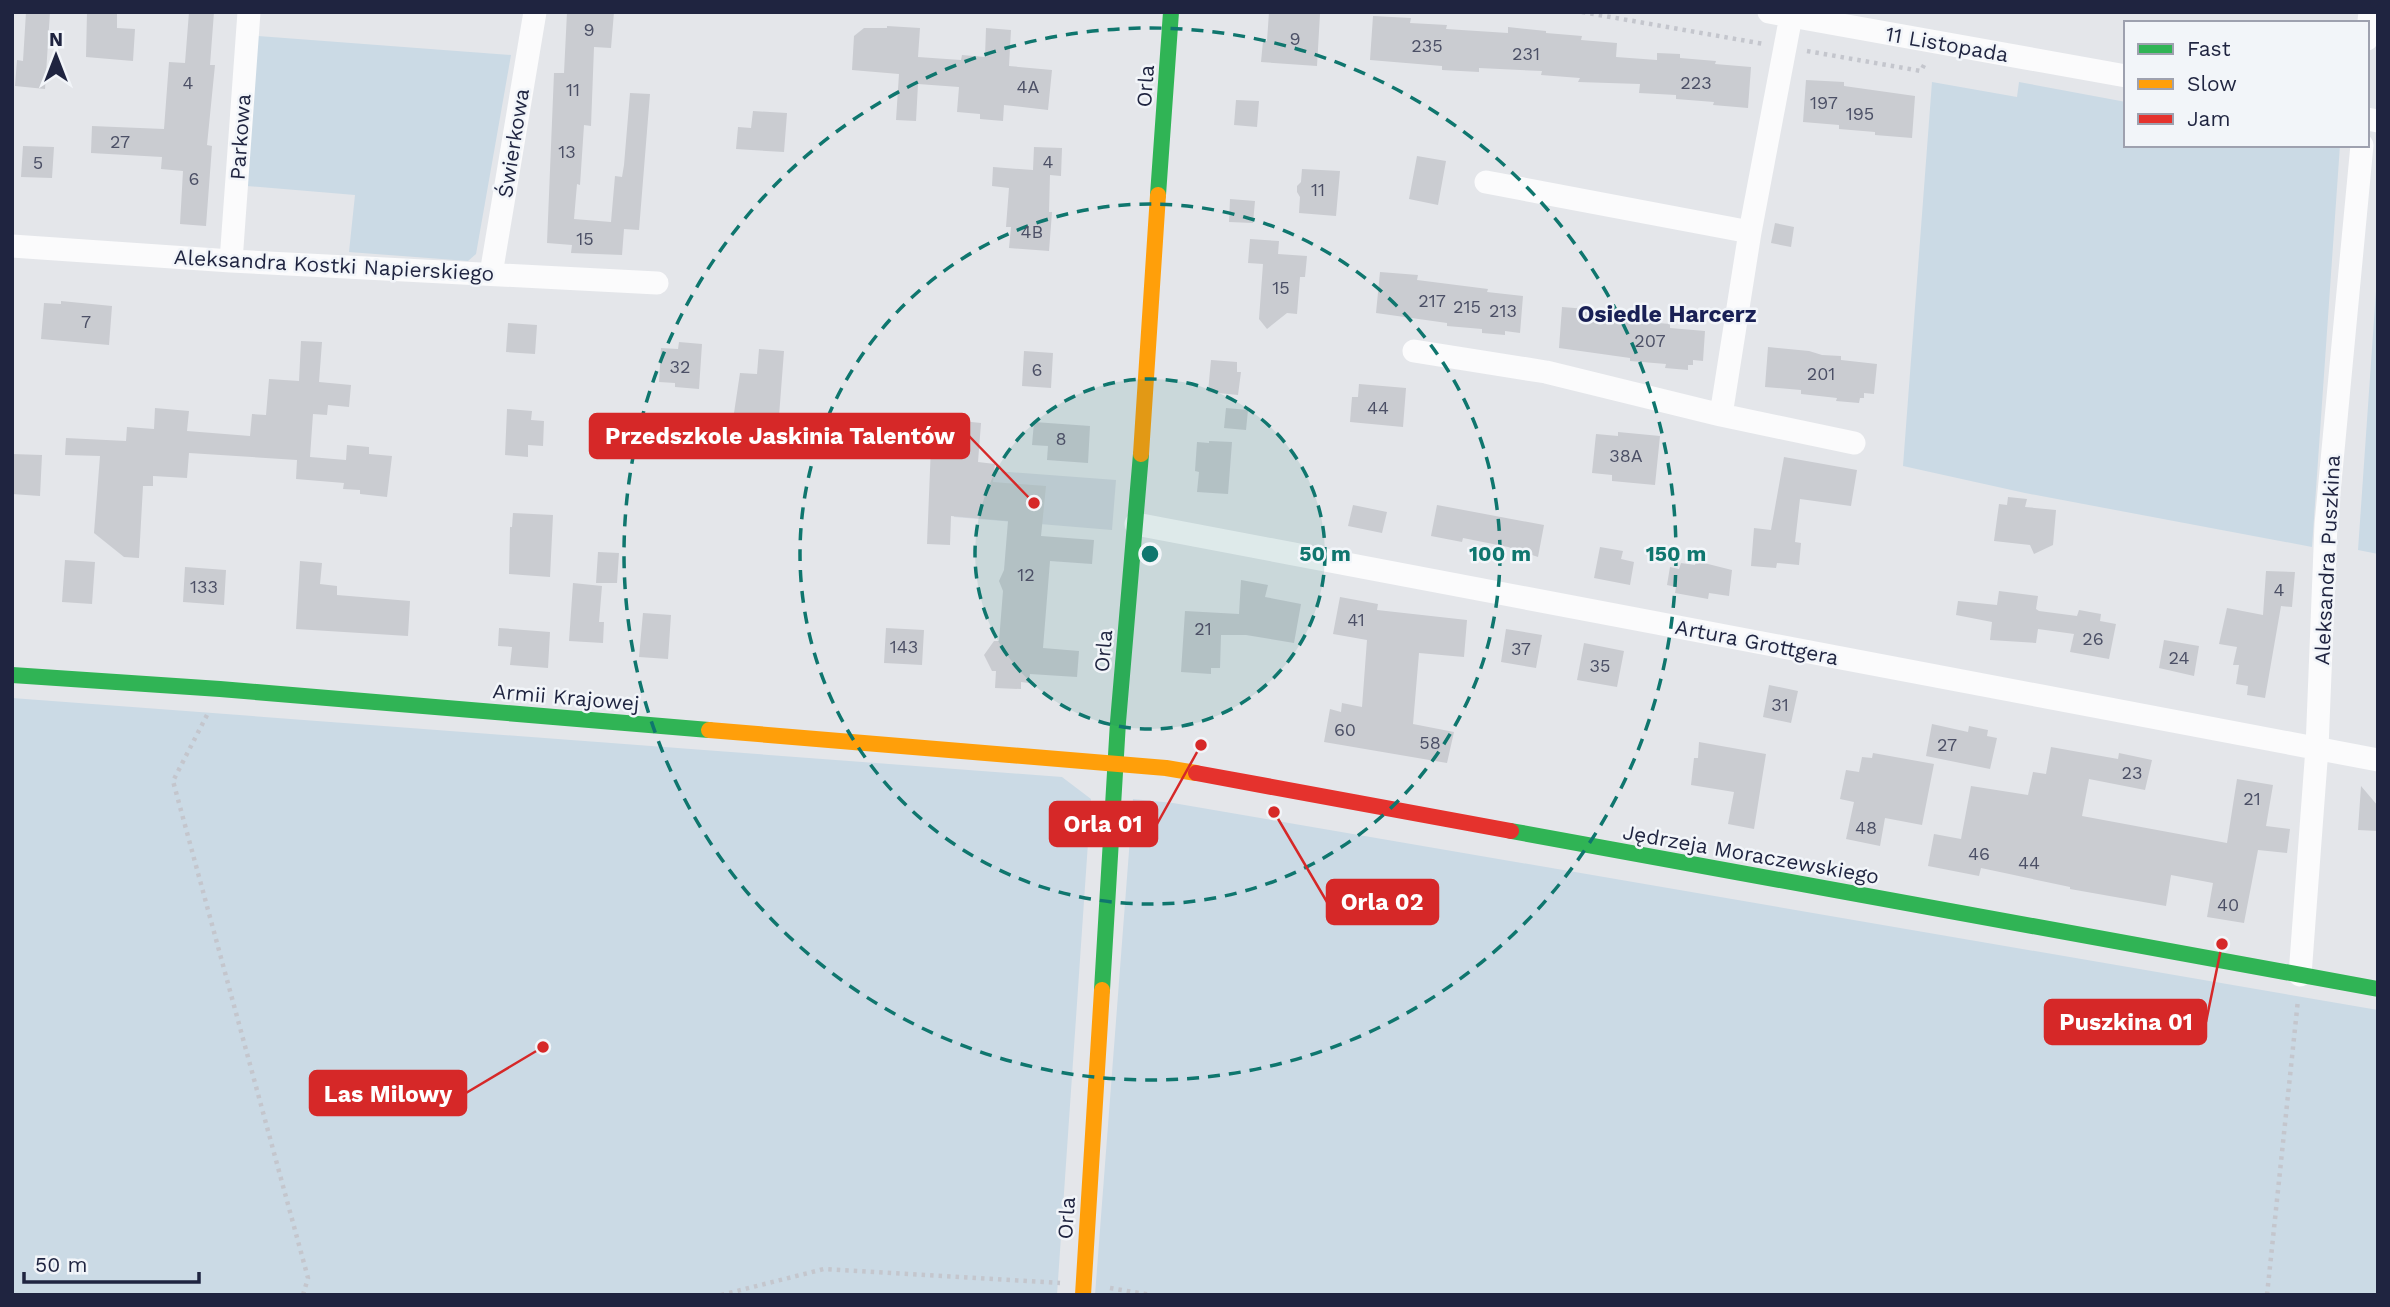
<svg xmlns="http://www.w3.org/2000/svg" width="2390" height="1307" viewBox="0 0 2390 1307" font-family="'Work Sans',sans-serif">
  <rect width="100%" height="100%" fill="#e4e6ea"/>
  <path fill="#d3d7de" d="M 956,468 L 1116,480 L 1112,530 L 954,517 Z"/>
  <path fill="#cbdae5" d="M 258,36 L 511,55 L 476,254 L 468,261 L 349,252 L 355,195 L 247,186 Z
    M 1932,82 L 2017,97 L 2019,82 L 2126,102 L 2126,145 L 2340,145 L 2312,547 L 2025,493 L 1903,466 Z
    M 2378,262 L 2378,554 L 2358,550 Z
    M 12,698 L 1062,777 L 1091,799 L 1057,1295 L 12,1295 Z
    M 1133,799 L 1173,803 L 2378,1010 L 2378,1295 L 1095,1295 Z"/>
  <path fill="#caccd1" d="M 26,12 L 50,12 L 45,89 L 15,86 L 17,60 L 23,61 Z
    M 87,12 L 117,12 L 117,28 L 135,29 L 133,61 L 86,57 Z
    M 189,12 L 214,12 L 210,65 L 215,65 L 207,145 L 212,146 L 206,226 L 180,224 L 183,171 L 161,169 L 162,157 L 91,153 L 92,126 L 164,129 L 169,62 L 185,63 Z
    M 567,12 L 614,12 L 611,48 L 594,47 L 591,126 L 584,125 L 580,185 L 577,184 L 574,219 L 611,222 L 615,176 L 622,177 L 624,165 L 630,93 L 650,94 L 639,230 L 624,229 L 622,255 L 571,253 L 572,245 L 547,243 L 554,73 L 564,73 Z
    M 1269,12 L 1320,14 L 1317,66 L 1261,62 L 1263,41 L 1267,41 Z
    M 1373,16 L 1411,18 L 1410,23 L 1447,25 L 1446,29 L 1508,33 L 1508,27 L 1546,31 L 1546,33 L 1582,36 L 1581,40 L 1617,43 L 1616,57 L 1657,60 L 1657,53 L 1680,54 L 1680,58 L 1716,61 L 1715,64 L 1751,67 L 1748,108 L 1713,105 L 1714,102 L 1676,99 L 1676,95 L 1639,93 L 1640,84 L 1578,82 L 1580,78 L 1541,75 L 1542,71 L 1479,68 L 1479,72 L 1442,70 L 1442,66 L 1370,60 Z
    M 887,26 L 920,28 L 918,57 L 961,60 L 962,55 L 985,57 L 986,28 L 1011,30 L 1009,66 L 1052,70 L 1048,110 L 1004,105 L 1003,121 L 980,119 L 980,114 L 957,112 L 959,87 L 918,84 L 916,121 L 896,120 L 899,74 L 852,70 L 854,36 L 864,28 L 887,28 Z
    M 1806,80 L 1844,82 L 1844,86 L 1915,96 L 1912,138 L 1875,135 L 1875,132 L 1839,129 L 1839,125 L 1803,122 Z
    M 1236,100 L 1259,101 L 1257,127 L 1234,125 Z
    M 753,111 L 787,113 L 784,152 L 736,149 L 738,127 L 751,128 Z
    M 23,146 L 54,147 L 52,178 L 21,177 Z
    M 1034,147 L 1062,148 L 1061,176 L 1050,175 L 1049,212 L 1052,212 L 1049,251 L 1009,248 L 1011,227 L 1006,227 L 1009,188 L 992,186 L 993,167 L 1033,170 Z
    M 1417,156 L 1446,161 L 1438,205 L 1409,199 Z
    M 1302,169 L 1340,171 L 1336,216 L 1299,213 L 1300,197 L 1297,192 L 1297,186 L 1301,182 Z
    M 1230,199 L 1255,201 L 1253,223 L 1229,222 Z
    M 1775,223 L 1794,227 L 1791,247 L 1771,243 Z
    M 1250,239 L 1279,241 L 1278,254 L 1307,256 L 1305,277 L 1300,277 L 1297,314 L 1287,313 L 1267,329 L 1259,319 L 1263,264 L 1248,263 Z
    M 1380,272 L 1418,275 L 1417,280 L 1488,289 L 1487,292 L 1523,296 L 1520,333 L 1505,331 L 1505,335 L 1482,333 L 1482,329 L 1447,326 L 1447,323 L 1376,313 Z
    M 61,301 L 112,306 L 109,345 L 41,339 L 44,303 L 61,304 Z
    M 1562,307 L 1600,310 L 1599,314 L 1635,317 L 1635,321 L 1670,324 L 1670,328 L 1705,331 L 1703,361 L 1693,360 L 1693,365 L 1688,365 L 1688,370 L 1665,368 L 1666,364 L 1630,361 L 1630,358 L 1559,348 Z
    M 508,323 L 537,325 L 535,354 L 506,352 Z
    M 301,341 L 322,342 L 319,382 L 351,385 L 349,407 L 328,405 L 327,415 L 313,414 L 310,457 L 346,460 L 347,445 L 369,447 L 369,454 L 392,456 L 387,497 L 360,494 L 360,490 L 343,489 L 344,483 L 296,479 L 297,460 L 189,453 L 187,478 L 153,476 L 153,486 L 143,486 L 139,558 L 124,557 L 94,533 L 100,456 L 65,455 L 66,438 L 126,441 L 127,427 L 154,429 L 155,408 L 189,411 L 187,431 L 250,436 L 252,414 L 266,415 L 269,379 L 299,381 Z
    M 679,342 L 702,344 L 699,389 L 675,387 L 675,383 L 659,382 L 661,348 L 678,349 Z
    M 1768,347 L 1809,351 L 1822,355 L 1841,356 L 1841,360 L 1877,364 L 1874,394 L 1864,393 L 1864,398 L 1860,398 L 1859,403 L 1836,401 L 1837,398 L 1801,394 L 1801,390 L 1765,387 Z
    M 759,349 L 784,351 L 779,416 L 734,413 L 740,373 L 757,374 Z
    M 1024,351 L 1053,353 L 1051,388 L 1022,386 Z
    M 1211,360 L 1237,362 L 1237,372 L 1241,372 L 1238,395 L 1208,392 Z
    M 1359,384 L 1406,388 L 1403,427 L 1350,422 L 1352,397 L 1358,397 Z
    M 1226,408 L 1248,410 L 1246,430 L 1224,428 Z
    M 507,409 L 532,411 L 531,420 L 544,421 L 543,446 L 528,445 L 528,457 L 505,455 Z
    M 962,421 L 981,423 L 978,462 L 995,464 L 993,482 L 1046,486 L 1041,536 L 1094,540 L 1092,564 L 1050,561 L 1043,648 L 1079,651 L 1077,677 L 1030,674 L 1029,683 L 1021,682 L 1021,689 L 995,688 L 996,671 L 992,671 L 984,655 L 994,641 L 999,641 L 1003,591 L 999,581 L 1004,570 L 1008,521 L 951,516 L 950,545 L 927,544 L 931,446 L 959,447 Z
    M 1034,422 L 1090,426 L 1088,463 L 1047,460 L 1048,446 L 1032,445 Z
    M 1618,432 L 1660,436 L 1655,485 L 1612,481 L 1612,475 L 1592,473 L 1596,434 L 1618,436 Z
    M 1209,441 L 1232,442 L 1228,494 L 1197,492 L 1199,472 L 1195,471 L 1197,442 L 1209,443 Z
    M 12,454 L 42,455 L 40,496 L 12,494 Z
    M 1784,457 L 1857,470 L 1851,506 L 1800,499 L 1795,542 L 1801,543 L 1799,565 L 1777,563 L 1776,568 L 1751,566 L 1754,528 L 1771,530 Z
    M 2008,497 L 2027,499 L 2025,507 L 2056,510 L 2053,545 L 2034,554 L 2030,545 L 1994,541 L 1999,504 L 2007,505 Z
    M 1353,505 L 1387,512 L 1382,533 L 1348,526 Z
    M 1437,505 L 1544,525 L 1538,557 L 1508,547 L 1463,538 L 1462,542 L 1431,536 Z
    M 513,513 L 553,515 L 550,577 L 509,574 L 510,527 L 512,527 Z
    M 1600,547 L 1623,551 L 1621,559 L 1634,562 L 1630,585 L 1594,578 Z
    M 598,552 L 619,553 L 617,583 L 596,583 Z
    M 65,560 L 95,562 L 92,604 L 62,602 Z
    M 300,561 L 322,563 L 320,584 L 337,586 L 337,595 L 410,601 L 408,636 L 296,629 Z
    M 1696,561 L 1732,570 L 1729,596 L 1709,593 L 1708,599 L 1675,593 L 1676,587 L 1667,585 L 1670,567 L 1679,569 L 1681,563 L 1695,565 Z
    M 185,567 L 226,570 L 224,605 L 183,602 Z
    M 2266,571 L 2295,572 L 2292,607 L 2281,606 L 2265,698 L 2247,695 L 2248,686 L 2236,684 L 2239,665 L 2233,665 L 2237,647 L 2219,644 L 2227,608 L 2263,615 Z
    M 1241,580 L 1268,585 L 1265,597 L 1301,604 L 1294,643 L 1246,635 L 1221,635 L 1220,668 L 1211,668 L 1211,674 L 1181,672 L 1185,611 L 1239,614 Z
    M 573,583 L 602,586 L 599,622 L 604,622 L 603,643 L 569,641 Z
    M 1999,591 L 2038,596 L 2036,609 L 2039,611 L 2077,616 L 2079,610 L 2101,614 L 2100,621 L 2116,624 L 2109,659 L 2070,652 L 2074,634 L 2038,629 L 2036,643 L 1990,640 L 1992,622 L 1956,615 L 1958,601 L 1997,605 Z
    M 1340,597 L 1378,604 L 1377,610 L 1467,620 L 1464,657 L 1419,653 L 1413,724 L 1454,732 L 1447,763 L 1324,742 L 1330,709 L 1341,712 L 1342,703 L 1362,707 L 1367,640 L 1333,634 Z
    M 643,613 L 671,615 L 668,659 L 639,657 Z
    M 499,628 L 550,632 L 548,668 L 510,665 L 512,647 L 498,646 Z
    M 886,628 L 924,630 L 922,665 L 884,663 Z
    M 1506,629 L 1542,635 L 1536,668 L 1501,662 Z
    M 2164,640 L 2199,646 L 2194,676 L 2159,668 Z
    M 1584,643 L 1624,651 L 1617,687 L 1577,680 Z
    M 1769,685 L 1798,691 L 1791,723 L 1763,717 Z
    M 1932,724 L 1968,732 L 1969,726 L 1988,730 L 1987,736 L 1997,738 L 1990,769 L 1926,756 Z
    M 1699,742 L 1766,754 L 1754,829 L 1728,824 L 1734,792 L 1691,785 L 1694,758 L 1698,758 Z
    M 2051,747 L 2118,759 L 2119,753 L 2152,760 L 2145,790 L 2089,779 L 2082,816 L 2227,843 L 2237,779 L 2273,785 L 2266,826 L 2290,829 L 2287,853 L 2258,850 L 2244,923 L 2207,917 L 2213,883 L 2171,875 L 2166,906 L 2070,889 L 2070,887 L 1981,868 L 1979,876 L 1928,866 L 1934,834 L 1961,839 L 1971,786 L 2028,795 L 2033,772 L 2046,774 Z
    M 1873,753 L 1934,764 L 1922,825 L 1885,818 L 1880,846 L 1846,839 L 1854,802 L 1840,799 L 1846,770 L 1859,772 L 1862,757 L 1872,758 Z
    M 2361,786 L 2378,806 L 2378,831 L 2358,830 Z"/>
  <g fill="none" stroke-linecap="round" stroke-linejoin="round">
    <path stroke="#c4c6cd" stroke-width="4.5" stroke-dasharray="3.5 5" stroke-linecap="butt" d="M 1582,12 L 1764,44
      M 1807,51 L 1921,71 L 1925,63
      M 207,715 L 173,781 L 308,1278 L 303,1295
      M 1110,1288 L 1151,1295
      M 721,1295 L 824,1269 L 1060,1283
      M 2267,1295 L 2298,1000"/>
    <path stroke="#fbfbfc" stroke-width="23" d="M 1769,12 L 2126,76
      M 2367,39 L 2370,12
      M 2367,119 L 2378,121
      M 1486,182 L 1750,232
      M 12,246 L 231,261 L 657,283
      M 231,261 L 249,12
      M 491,274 L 535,12
      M 1414,351 L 1546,372 L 1721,415 L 1854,443
      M 1721,415 L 1750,232 L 1791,16
      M 1136,524 L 2378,760
      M 2300,975 L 2317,748 L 2326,524 L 2362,145"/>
    <path stroke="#30b455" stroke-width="16" d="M 1158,195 L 1171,12
      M 12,675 L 220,689 L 709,730
      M 1511,831 L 2378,989
      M 1102,990 L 1118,722 L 1141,454"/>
    <path stroke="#ff9f0a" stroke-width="16" d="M 1141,454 L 1158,195
      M 709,730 L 1166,768 L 1196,773
      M 1083,1295 L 1102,990"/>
    <path stroke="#e5322d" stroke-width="16" d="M 1196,773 L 1511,831"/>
  </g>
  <circle cx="1150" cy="554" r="175" fill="#0f766e" fill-opacity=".12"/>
  <g fill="none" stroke="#0f766e" stroke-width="3.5" stroke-dasharray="12 9">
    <circle cx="1150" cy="554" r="175"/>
    <circle cx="1150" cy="554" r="350"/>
    <circle cx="1150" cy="554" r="526"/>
  </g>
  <g text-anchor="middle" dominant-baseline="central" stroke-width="5" stroke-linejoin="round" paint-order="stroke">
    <g font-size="18" fill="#4c5066">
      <text x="589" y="29">9</text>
      <text x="1295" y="38">9</text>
      <text x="1427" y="45">235</text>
      <text x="1526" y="53">231</text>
      <text x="188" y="82">4</text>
      <text x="1696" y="82">223</text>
      <text x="1028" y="86">4A</text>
      <text x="573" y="89">11</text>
      <text x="1824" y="102">197</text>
      <text x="1860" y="113">195</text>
      <text x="120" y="141">27</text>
      <text x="567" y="151">13</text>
      <text x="1048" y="161">4</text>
      <text x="38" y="162">5</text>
      <text x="194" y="178">6</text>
      <text x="1318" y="189">11</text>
      <text x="1032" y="231">4B</text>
      <text x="585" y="238">15</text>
      <text x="1281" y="287">15</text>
      <text x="1432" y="300">217</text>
      <text x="1467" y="306">215</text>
      <text x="1503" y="310">213</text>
      <text x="86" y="321">7</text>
      <text x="1650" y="340">207</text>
      <text x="680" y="366">32</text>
      <text x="1037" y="369">6</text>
      <text x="1821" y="373">201</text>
      <text x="1378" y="407">44</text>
      <text x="1061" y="438">8</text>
      <text x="1626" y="455">38A</text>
      <text x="1026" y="574">12</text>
      <text x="204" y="586">133</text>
      <text x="2279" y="589">4</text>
      <text x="1356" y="619">41</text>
      <text x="1203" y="628">21</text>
      <text x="2093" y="638">26</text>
      <text x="904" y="646">143</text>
      <text x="1521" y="648">37</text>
      <text x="2179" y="657">24</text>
      <text x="1600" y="665">35</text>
      <text x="1780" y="704">31</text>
      <text x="1345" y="729">60</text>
      <text x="1430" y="742">58</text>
      <text x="1947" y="744">27</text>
      <text x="2132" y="772">23</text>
      <text x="2252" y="798">21</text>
      <text x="1866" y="827">48</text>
      <text x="1979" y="853">46</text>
      <text x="2029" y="862">44</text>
      <text x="2228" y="904">40</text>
    </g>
    <g font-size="21" fill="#1f2440" stroke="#f2f5f9">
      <text transform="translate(1947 44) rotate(10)">11 Listopada</text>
      <text transform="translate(1145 86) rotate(-86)">Orla</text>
      <text transform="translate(240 137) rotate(-86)">Parkowa</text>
      <text transform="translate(513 143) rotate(-81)">Świerkowa</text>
      <text transform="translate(334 265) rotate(3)">Aleksandra Kostki Napierskiego</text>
      <text transform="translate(2327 560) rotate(-87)">Aleksandra Puszkina</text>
      <text transform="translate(1757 642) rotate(11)">Artura Grottgera</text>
      <text transform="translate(1103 651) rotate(-85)">Orla</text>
      <text transform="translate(566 697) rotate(5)">Armii Krajowej</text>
      <text transform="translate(1751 854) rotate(10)">Jędrzeja Moraczewskiego</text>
      <text transform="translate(1066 1218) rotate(-86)">Orla</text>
    </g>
    <g font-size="23" font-weight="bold" fill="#192055" stroke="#f2f5f9">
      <text x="1667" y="314">Osiedle Harcerz</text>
    </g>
  </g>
  <circle cx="1150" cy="554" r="10" fill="#0f766e" stroke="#f2f5f9" stroke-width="3.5"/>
  <g font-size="21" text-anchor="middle" font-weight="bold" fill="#0f766e" stroke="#f2f5f9" stroke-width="5" stroke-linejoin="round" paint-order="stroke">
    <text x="1325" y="561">50 m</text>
    <text x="1500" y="561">100 m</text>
    <text x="1676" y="561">150 m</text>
  </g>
  <path fill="none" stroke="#d62828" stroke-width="2.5" d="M1034 503L969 436M1201 745L1157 824M1274 812L1327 902M2222 944L2206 1022M543 1047L466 1093"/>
  <g fill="#d62828" stroke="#f2f5f9" stroke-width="2.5">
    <circle cx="1034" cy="503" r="7"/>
    <circle cx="1201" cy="745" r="7"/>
    <circle cx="1274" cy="812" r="7"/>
    <circle cx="2222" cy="944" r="7"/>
    <circle cx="543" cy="1047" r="7"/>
  </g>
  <g fill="#d62828" stroke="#d62828" stroke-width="2.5">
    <rect x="590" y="414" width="379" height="44" rx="7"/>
    <rect x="1050" y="802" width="107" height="44" rx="7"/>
    <rect x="1327" y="880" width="111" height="44" rx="7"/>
    <rect x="2045" y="1000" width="161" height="44" rx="7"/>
    <rect x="310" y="1071" width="156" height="44" rx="7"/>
  </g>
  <g font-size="23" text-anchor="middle" font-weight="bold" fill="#fff">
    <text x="780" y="444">Przedszkole Jaskinia Talentów</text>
    <text x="1103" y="832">Orla 01</text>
    <text x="1382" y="910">Orla 02</text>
    <text x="2126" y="1030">Puszkina 01</text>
    <text x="388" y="1102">Las Milowy</text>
  </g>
  <rect width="2390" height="1307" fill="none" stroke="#1f2440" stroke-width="28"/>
  <rect x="2124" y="21" width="245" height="126" fill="#f2f5f9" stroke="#9ea1af" stroke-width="2"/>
  <rect x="2138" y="44" width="35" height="10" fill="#30b455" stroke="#9ea1af" stroke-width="2"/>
  <text x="2187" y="56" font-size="21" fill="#1f2440">Fast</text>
  <rect x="2138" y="79" width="35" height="10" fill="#ff9f0a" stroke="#9ea1af" stroke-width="2"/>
  <text x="2187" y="91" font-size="21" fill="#1f2440">Slow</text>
  <rect x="2138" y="114" width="35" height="10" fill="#e5322d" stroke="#9ea1af" stroke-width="2"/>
  <text x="2187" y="126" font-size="21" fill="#1f2440">Jam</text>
  <g transform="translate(56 56)" stroke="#f2f5f9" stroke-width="5" paint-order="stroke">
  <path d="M0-5L12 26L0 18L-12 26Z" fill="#1f2440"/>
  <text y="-10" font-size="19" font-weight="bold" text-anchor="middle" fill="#1f2440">N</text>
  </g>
  <path d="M24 1272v10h175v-10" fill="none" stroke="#1f2440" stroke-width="3.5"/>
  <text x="35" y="1272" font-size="21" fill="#1f2440" stroke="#f2f5f9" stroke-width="5" paint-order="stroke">50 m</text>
</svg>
